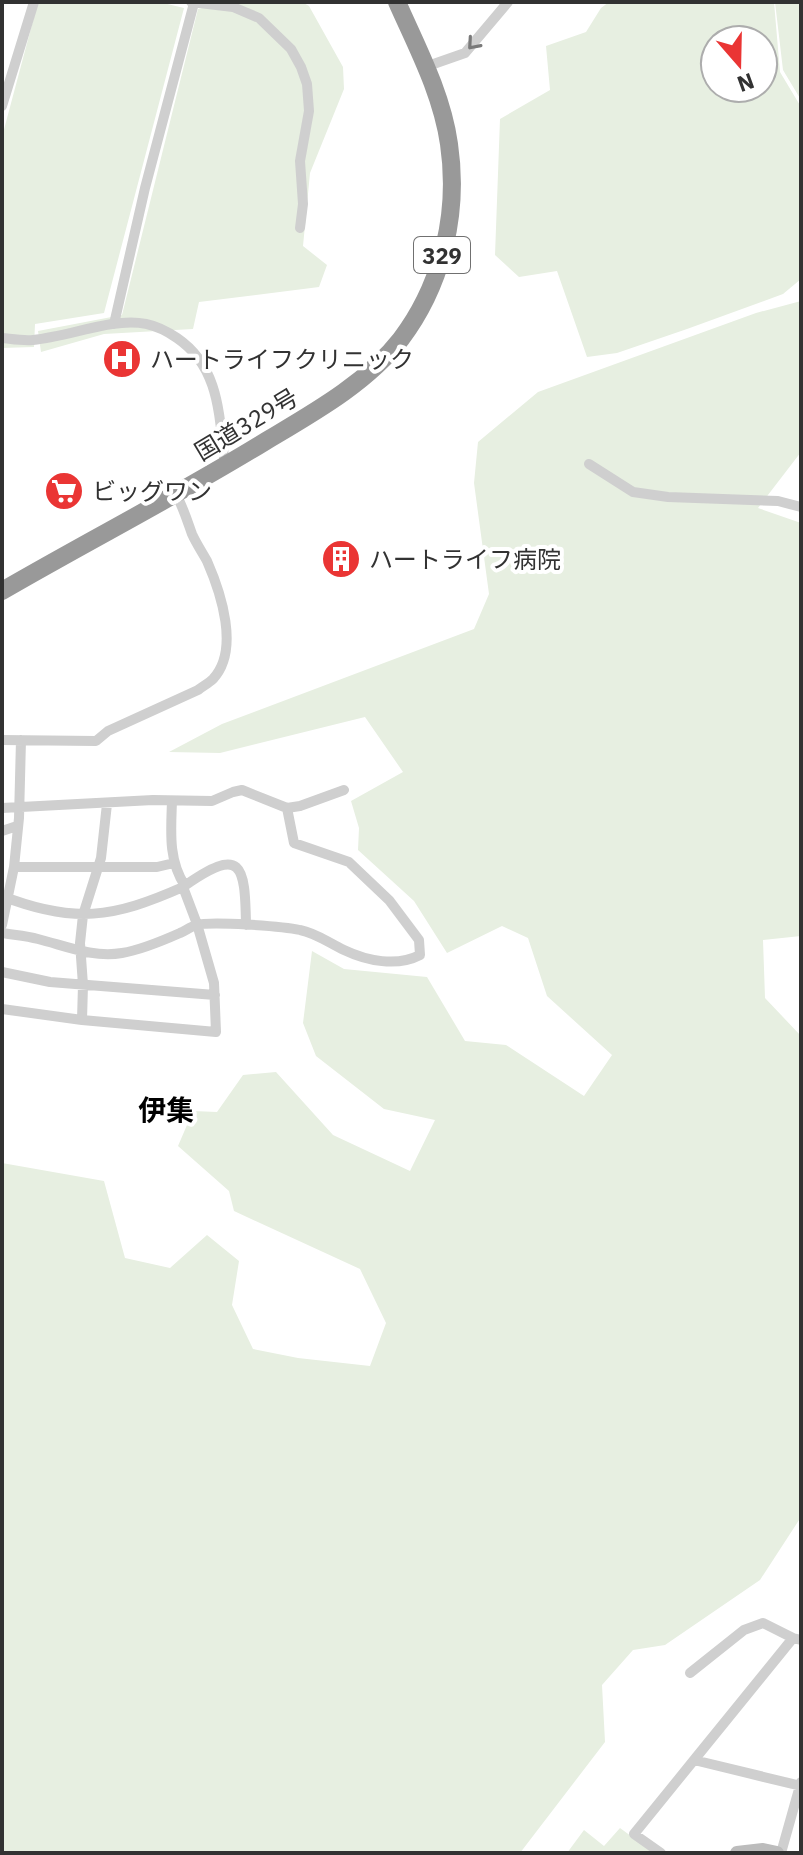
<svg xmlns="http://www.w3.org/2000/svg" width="803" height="1855" viewBox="0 0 803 1855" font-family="'IBM Plex Sans','Noto Sans JP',sans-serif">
  <rect width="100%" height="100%" fill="#fff"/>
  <path fill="#e7efe1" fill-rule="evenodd" d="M 38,2 L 159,2 L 184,8 L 104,313 L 35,324 L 34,347 L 2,348 L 2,137 Z
    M 225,2 L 302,2 L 309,6 L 343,67 L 344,89 L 310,173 L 303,246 L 327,265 L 319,287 L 199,302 L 193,329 L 104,334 L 41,352 L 38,331 L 122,315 L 198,9 Z
    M 609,2 L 774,2 L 780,72 L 801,107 L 801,279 L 783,294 L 687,329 L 617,353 L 587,357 L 557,271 L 519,277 L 495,255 L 500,119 L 550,90 L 546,46 L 586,32 L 601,8 ZM 763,40 L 763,88 L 715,88 L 715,40 Z
    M 775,2 L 801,2 L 801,100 L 783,70 Z
    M 801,301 L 801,452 L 758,508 L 801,523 L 801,936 L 763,940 L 765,998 L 801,1036 L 801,1517 L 760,1580 L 665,1645 L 633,1650 L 602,1685 L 605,1742 L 520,1853 L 2,1853 L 2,1163 L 104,1181 L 125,1258 L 170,1268 L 207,1235 L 239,1261 L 232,1305 L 253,1349 L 298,1358 L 370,1366 L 386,1323 L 360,1269 L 234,1211 L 229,1191 L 178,1146 L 193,1111 L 217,1112 L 243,1075 L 276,1072 L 333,1135 L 410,1171 L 435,1120 L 384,1109 L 316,1056 L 303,1023 L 312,951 L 344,969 L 427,977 L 465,1041 L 506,1045 L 584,1096 L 612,1055 L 547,996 L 528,938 L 502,926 L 447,953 L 414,901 L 358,850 L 359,828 L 351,801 L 403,772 L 365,717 L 220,753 L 169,752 L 222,724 L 474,629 L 489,594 L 474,483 L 478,442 L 538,392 L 756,313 Z
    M 620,1828 L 654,1853 L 567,1853 L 584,1830 L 604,1846 Z"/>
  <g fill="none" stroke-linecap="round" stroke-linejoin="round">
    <path stroke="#cfcfcf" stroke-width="10" d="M 191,2 L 233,7 L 259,18 L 291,49 L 301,67 L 307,84 L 309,111 L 300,161 L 303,204 L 300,228
      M 425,67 L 465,53 L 508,2
      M 2,106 L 34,2
      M 114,324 L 145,188 L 194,3
      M 2,338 C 12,339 23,341 33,340 C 60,337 86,328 112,324 C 138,320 155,323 177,338 C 221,368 219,418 225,466
      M 589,464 L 633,492 L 668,497 L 778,501 L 801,507
      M 2,740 L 96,741 L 108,731 L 198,690 C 203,686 209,683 213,679 C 240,650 221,593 207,561 C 202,552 196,543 192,534 C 187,520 183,507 176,494
      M 172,801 C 171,831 168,860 185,886
      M 2,808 L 153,800 L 212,801 L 233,792 L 242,790 L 287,808 L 294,843 L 349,862 L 389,900 L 419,940 L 420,955 C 397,967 367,961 344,950 C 329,943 316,933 300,930 C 283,926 211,921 196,925 C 190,927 185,931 180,933 C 162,941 141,950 122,953 C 93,958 66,946 38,939 C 27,936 14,935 2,933
      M 287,808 L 300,806 L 344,790
      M 2,831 L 17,826
      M 14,867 L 157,867 L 174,863
      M 183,887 C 242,845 245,864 246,925
      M 2,896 C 74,924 113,918 183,887 L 197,924 L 214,983 L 216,1032 L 82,1020 L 2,1009
      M 2,925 L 14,867 L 19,818 L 21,740
      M 2,972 L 50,982 L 215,995
      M 82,1020 L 83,985 L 80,943 L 83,915 L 101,858 L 107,804
      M 801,1640 L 793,1638 L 694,1760 L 801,1786
      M 690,1673 L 744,1630 L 763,1623 L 793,1638
      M 661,1853 L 634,1834 L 694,1760
      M 781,1853 L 801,1782"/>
    <path stroke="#bcbcbc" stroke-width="14" d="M 737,1853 L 763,1850 L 777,1853"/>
    <path stroke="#999" stroke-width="18" d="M 2,591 C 90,540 180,494 266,441 C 313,413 367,383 401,339 C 443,283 459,212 449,144 C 442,94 417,47 397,2"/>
  </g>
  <defs><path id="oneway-chevron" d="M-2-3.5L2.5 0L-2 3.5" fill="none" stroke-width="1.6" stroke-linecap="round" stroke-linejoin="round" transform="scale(2)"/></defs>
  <use stroke="#797979" href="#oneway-chevron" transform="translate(473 44) rotate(131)"/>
  <defs>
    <g id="hospital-disc" transform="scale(2)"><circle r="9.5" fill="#ea3534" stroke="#fff"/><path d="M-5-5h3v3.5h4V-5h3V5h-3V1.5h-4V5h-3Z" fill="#fff"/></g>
    <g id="supermarket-disc" transform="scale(2)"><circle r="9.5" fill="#ea3534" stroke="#fff"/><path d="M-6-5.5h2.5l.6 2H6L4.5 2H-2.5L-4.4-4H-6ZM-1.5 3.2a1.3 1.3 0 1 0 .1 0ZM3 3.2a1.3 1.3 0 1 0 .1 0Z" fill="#fff"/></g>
    <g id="building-disc" transform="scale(2)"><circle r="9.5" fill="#ea3534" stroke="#fff"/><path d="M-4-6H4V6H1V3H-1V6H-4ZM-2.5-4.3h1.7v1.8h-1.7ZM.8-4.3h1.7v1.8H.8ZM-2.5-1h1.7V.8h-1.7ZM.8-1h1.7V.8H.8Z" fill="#fff"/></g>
  </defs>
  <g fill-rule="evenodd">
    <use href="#hospital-disc" x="122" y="359"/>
    <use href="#supermarket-disc" x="64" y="491"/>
    <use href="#building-disc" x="341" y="559"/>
  </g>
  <g text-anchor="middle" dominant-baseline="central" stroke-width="8" stroke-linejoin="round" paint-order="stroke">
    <rect fill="#fff" stroke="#707070" stroke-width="2" x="414" y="237" width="56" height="36" rx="6"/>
    <g font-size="22" font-weight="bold" fill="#323232">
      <text x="442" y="255">329</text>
    </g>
    <g font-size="24" fill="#323232" stroke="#fff" text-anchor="start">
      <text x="150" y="359">ハートライフクリニック</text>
      <text x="92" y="491">ビッグワン</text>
      <text x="369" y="559">ハートライフ病院</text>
    </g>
    <g font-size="24" fill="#323232" stroke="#fff">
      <text transform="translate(246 424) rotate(-31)">国道329号</text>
    </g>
    <g font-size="28" font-weight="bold" fill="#000" stroke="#fff">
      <text x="166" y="1109">伊集</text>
    </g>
  </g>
  <rect width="803" height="1855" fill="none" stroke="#323232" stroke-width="8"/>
  <g transform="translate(739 64) rotate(160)"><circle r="38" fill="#ffffff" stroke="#adadad" stroke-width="2"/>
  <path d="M0-6L14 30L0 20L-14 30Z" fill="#ea3534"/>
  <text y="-12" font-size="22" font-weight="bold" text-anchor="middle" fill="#323232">N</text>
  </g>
</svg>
